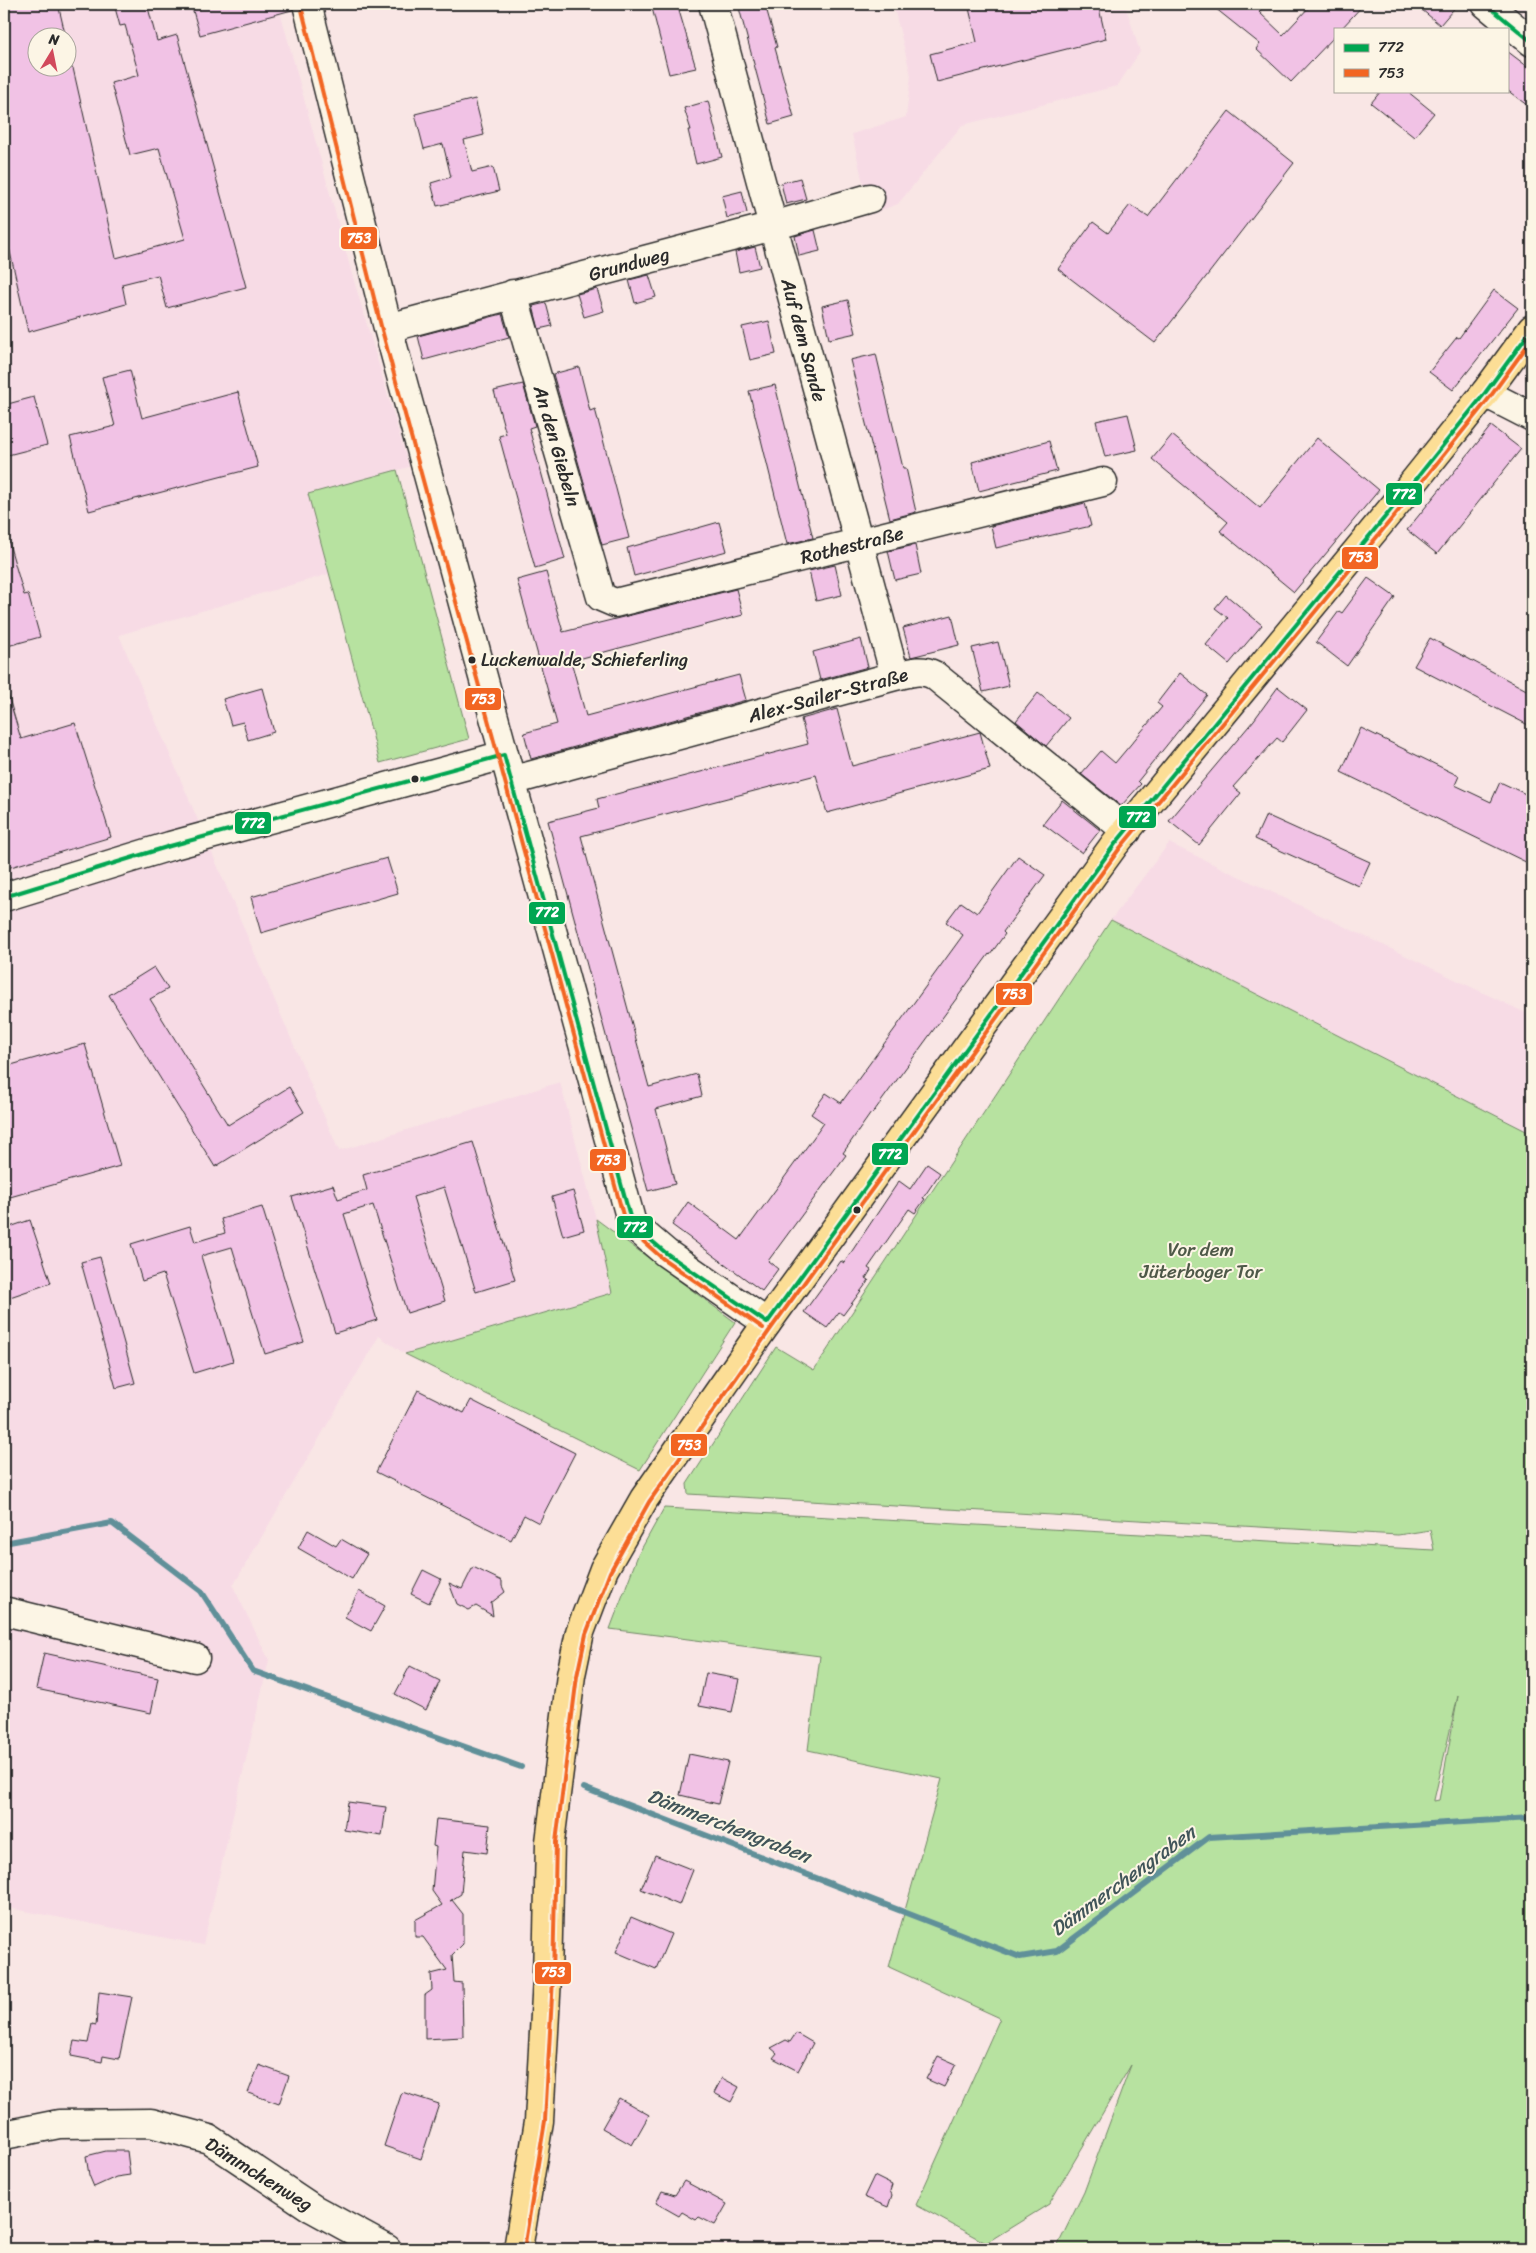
<svg xmlns="http://www.w3.org/2000/svg" width="1536" height="2253" viewBox="0 0 1536 2253" font-family="Sriracha,sans-serif">
  <rect width="100%" height="100%" fill="#f9e6e5"/>
  <filter id="ink" filterUnits="userSpaceOnUse"><feTurbulence type="fractalNoise" baseFrequency=".02" numOctaves="2"/><feDisplacementMap in="SourceGraphic" scale="10" xChannelSelector="R" yChannelSelector="G"/><feConvolveMatrix kernelMatrix="1 2 1 2 8 2 1 2 1" color-interpolation-filters="sRGB"/></filter>
  <g filter="url(#ink)">
    <path fill="#f7dbe5" fill-rule="evenodd" d="M 4,4 L 278,4 L 352,274 L 409,467 L 308,494 L 312,496 L 329,574 L 119,635 L 339,1151 L 560,1082 L 596,1219 L 612,1293 L 405,1354 L 379,1336 L 233,1586 L 269,1660 L 203,1945 L 9,1908 L 4,1926 ZM 38,38 L 68,38 L 68,68 L 38,68 Z
      M 893,4 L 1125,4 L 1140,52 L 1117,86 L 962,125 L 898,204 L 870,214 L 852,134 L 906,117 L 911,75 Z
      M 1169,843 L 1532,1016 L 1532,1134 L 1111,920 Z"/>
    <path fill="#b7e2a0" stroke="#718666" fill-rule="evenodd" d="M 397,470 L 469,739 L 380,763 L 308,494 Z
      M 1111,920 L 1532,1134 L 1532,2249 L 1056,2249 L 1084,2192 L 1131,2065 L 1049,2204 L 986,2243 L 916,2205 L 1000,2018 L 889,1967 L 942,1779 L 808,1750 L 820,1656 L 610,1629 L 638,1555 L 664,1508 L 1434,1550 L 1430,1530 L 1398,1535 L 688,1494 L 687,1484 L 776,1347 L 814,1370 ZM 1458,1696 L 1439,1800 L 1434,1801 L 1434,1800 Z
      M 596,1219 L 735,1322 L 640,1470 L 405,1354 L 612,1293 Z"/>
    <g fill="none" stroke-linecap="round" stroke-linejoin="round">
      <path stroke="#609099" stroke-width="6" d="M 4,1543 L 112,1523 L 201,1591 L 253,1671 L 521,1767
        M 584,1788 L 1020,1957 L 1057,1951 L 1209,1837 L 1532,1818"/>
    </g>
    <path fill="#f1c2e5" stroke="#2b2b2b" d="M 4,4 L 58,4 L 66,38 L 38,38 L 38,68 L 73,68 L 116,258 L 185,239 L 159,148 L 130,155 L 111,83 L 139,75 L 125,25 L 120,26 L 114,4 L 147,4 L 157,41 L 177,35 L 246,287 L 167,308 L 158,275 L 122,284 L 126,304 L 28,332 L 4,225 Z
      M 191,4 L 292,4 L 292,10 L 200,35 Z
      M 651,4 L 677,4 L 696,68 L 669,74 Z
      M 738,4 L 765,4 L 777,47 L 775,48 L 794,117 L 770,124 Z
      M 968,4 L 1098,4 L 1106,39 L 937,82 L 930,54 L 977,42 Z
      M 1210,4 L 1266,4 L 1259,12 L 1283,35 L 1312,4 L 1364,4 L 1341,29 L 1335,29 L 1335,36 L 1291,82 L 1256,49 L 1260,44 Z
      M 1415,4 L 1458,4 L 1440,25 Z
      M 1507,51 L 1532,70 L 1532,109 L 1507,90 Z
      M 1381,91 L 1407,91 L 1434,113 L 1414,137 L 1371,103 Z
      M 475,99 L 484,135 L 464,140 L 472,172 L 493,167 L 499,191 L 437,206 L 431,183 L 451,177 L 443,144 L 424,149 L 415,114 Z
      M 708,101 L 722,157 L 696,164 L 688,130 L 691,130 L 684,108 Z
      M 1229,111 L 1294,163 L 1155,343 L 1058,269 L 1093,222 L 1108,233 L 1130,205 L 1148,217 Z
      M 800,178 L 806,199 L 786,204 L 781,183 Z
      M 742,191 L 747,213 L 727,218 L 722,196 Z
      M 815,230 L 820,251 L 799,256 L 795,236 Z
      M 755,247 L 760,267 L 739,272 L 735,252 Z
      M 649,275 L 656,297 L 635,303 L 629,280 Z
      M 597,289 L 604,311 L 584,317 L 577,294 Z
      M 1494,290 L 1518,308 L 1453,390 L 1429,372 L 1457,337 L 1459,338 Z
      M 848,300 L 856,333 L 829,339 L 822,306 Z
      M 546,303 L 552,326 L 539,329 L 533,306 Z
      M 502,314 L 509,337 L 424,360 L 418,336 Z
      M 769,321 L 776,354 L 750,360 L 742,327 Z
      M 876,354 L 903,468 L 906,468 L 916,512 L 890,519 L 850,360 Z
      M 579,367 L 590,411 L 595,409 L 629,538 L 602,545 L 553,374 Z
      M 130,370 L 142,418 L 238,392 L 258,467 L 89,511 L 70,437 L 115,426 L 102,377 Z
      M 523,384 L 535,426 L 529,428 L 565,559 L 535,568 L 499,436 L 506,434 L 494,391 Z
      M 775,385 L 813,538 L 787,544 L 749,391 Z
      M 34,397 L 47,445 L 4,456 L 4,405 Z
      M 1128,414 L 1137,450 L 1105,457 L 1096,421 Z
      M 1491,426 L 1521,449 L 1437,554 L 1407,530 Z
      M 1172,435 L 1260,508 L 1317,438 L 1379,490 L 1294,592 L 1220,531 L 1228,522 L 1152,459 Z
      M 1049,441 L 1057,471 L 979,491 L 972,462 Z
      M 1085,503 L 1091,526 L 996,548 L 991,526 Z
      M 719,522 L 727,551 L 634,576 L 627,548 Z
      M 8,540 L 24,595 L 28,594 L 40,637 L 4,647 L 4,541 Z
      M 915,545 L 921,574 L 895,580 L 888,551 Z
      M 835,565 L 842,595 L 816,601 L 809,571 Z
      M 546,572 L 563,632 L 736,589 L 743,615 L 571,661 L 586,716 L 739,675 L 746,700 L 531,759 L 524,733 L 557,724 L 517,580 Z
      M 1368,578 L 1395,597 L 1347,666 L 1316,642 L 1339,611 L 1342,613 Z
      M 1226,595 L 1262,625 L 1229,664 L 1206,645 L 1228,618 L 1215,608 Z
      M 952,615 L 959,645 L 911,657 L 903,628 Z
      M 1430,638 L 1532,693 L 1532,727 L 1414,666 Z
      M 861,639 L 868,667 L 820,680 L 813,652 Z
      M 998,642 L 1009,686 L 983,692 L 972,648 Z
      M 1180,673 L 1207,695 L 1138,781 L 1141,784 L 1121,806 L 1081,774 L 1101,751 L 1115,763 L 1162,707 L 1157,703 Z
      M 1278,687 L 1307,710 L 1282,742 L 1277,738 L 1233,787 L 1241,793 L 1199,845 L 1169,821 L 1254,720 Z
      M 262,688 L 274,732 L 248,740 L 243,722 L 231,725 L 223,699 Z
      M 1038,693 L 1069,718 L 1046,746 L 1016,721 Z
      M 8,695 L 21,739 L 75,723 L 111,837 L 4,869 L 4,696 Z
      M 837,709 L 852,766 L 980,732 L 990,769 L 827,813 L 816,775 L 581,836 L 649,1087 L 697,1074 L 702,1096 L 656,1109 L 675,1184 L 648,1191 L 548,821 L 599,808 L 597,799 L 808,744 L 801,719 Z
      M 1361,728 L 1459,776 L 1455,785 L 1491,802 L 1500,782 L 1532,797 L 1532,865 L 1341,772 Z
      M 1062,800 L 1100,830 L 1082,853 L 1043,824 Z
      M 1266,815 L 1370,862 L 1359,886 L 1255,839 Z
      M 1018,856 L 1045,875 L 1003,932 L 1005,934 L 990,955 L 989,954 L 872,1114 L 871,1113 L 843,1153 L 846,1155 L 768,1261 L 778,1269 L 762,1291 L 672,1225 L 688,1202 L 739,1240 L 824,1123 L 811,1114 L 826,1093 L 841,1103 L 963,935 L 946,922 L 961,902 L 977,913 Z
      M 387,858 L 398,893 L 261,933 L 251,897 Z
      M 154,967 L 168,989 L 150,999 L 228,1125 L 289,1087 L 304,1112 L 215,1167 L 109,995 Z
      M 85,1044 L 120,1166 L 10,1197 L 4,1174 L 4,1067 Z
      M 473,1142 L 515,1280 L 476,1292 L 444,1187 L 413,1197 L 445,1301 L 407,1313 L 373,1205 L 344,1214 L 377,1320 L 335,1333 L 292,1197 L 333,1185 L 338,1199 L 367,1190 L 363,1175 Z
      M 927,1164 L 940,1173 L 923,1198 L 925,1199 L 915,1213 L 909,1209 L 868,1268 L 871,1270 L 866,1278 L 869,1280 L 843,1315 L 839,1312 L 827,1328 L 804,1312 L 841,1261 L 844,1263 L 899,1181 L 910,1189 Z
      M 573,1191 L 584,1230 L 563,1236 L 552,1197 Z
      M 262,1207 L 304,1342 L 265,1354 L 232,1247 L 201,1256 L 233,1361 L 194,1373 L 163,1274 L 142,1281 L 131,1244 L 190,1226 L 195,1242 L 225,1233 L 221,1219 Z
      M 30,1220 L 51,1283 L 7,1298 L 4,1287 L 4,1229 Z
      M 100,1257 L 135,1383 L 116,1388 L 81,1262 Z
      M 418,1390 L 464,1413 L 471,1400 L 575,1453 L 539,1523 L 524,1515 L 511,1540 L 376,1472 Z
      M 308,1530 L 336,1546 L 341,1539 L 367,1554 L 352,1579 L 298,1548 Z
      M 473,1567 L 502,1581 L 502,1586 L 505,1592 L 491,1603 L 493,1616 L 476,1606 L 469,1610 L 457,1604 L 449,1583 L 462,1589 Z
      M 423,1570 L 441,1579 L 429,1603 L 411,1594 Z
      M 359,1591 L 385,1606 L 371,1631 L 345,1617 Z
      M 44,1653 L 158,1678 L 151,1713 L 36,1689 Z
      M 410,1666 L 440,1681 L 426,1710 L 395,1694 Z
      M 706,1673 L 739,1679 L 732,1712 L 699,1706 Z
      M 689,1754 L 728,1762 L 718,1804 L 680,1795 Z
      M 348,1802 L 386,1807 L 382,1836 L 344,1830 Z
      M 436,1819 L 490,1825 L 487,1853 L 465,1850 L 461,1894 L 450,1901 L 452,1900 L 463,1914 L 463,1944 L 452,1955 L 454,1982 L 462,1983 L 463,2037 L 425,2039 L 425,1995 L 432,1990 L 431,1974 L 447,1970 L 423,1937 L 415,1937 L 415,1920 L 442,1905 L 432,1891 L 436,1847 L 433,1846 Z
      M 655,1855 L 693,1870 L 679,1905 L 641,1889 Z
      M 631,1917 L 671,1934 L 656,1969 L 616,1952 Z
      M 99,1992 L 132,1997 L 119,2059 L 103,2056 L 102,2062 L 71,2056 L 74,2041 L 88,2043 L 92,2024 L 96,2025 Z
      M 796,2033 L 813,2043 L 798,2071 L 773,2058 L 777,2053 L 771,2048 L 786,2040 L 790,2042 Z
      M 938,2056 L 956,2064 L 944,2087 L 926,2079 Z
      M 259,2065 L 289,2076 L 279,2104 L 248,2093 Z
      M 722,2078 L 739,2087 L 731,2102 L 714,2093 Z
      M 402,2092 L 439,2104 L 421,2159 L 384,2146 Z
      M 619,2098 L 649,2115 L 632,2145 L 602,2128 Z
      M 106,2151 L 127,2151 L 130,2175 L 116,2177 L 94,2187 L 89,2175 L 86,2156 Z
      M 874,2176 L 892,2185 L 890,2191 L 892,2195 L 888,2207 L 864,2197 Z
      M 684,2181 L 727,2204 L 715,2225 L 699,2217 L 696,2220 L 682,2212 L 679,2216 L 656,2203 L 662,2191 L 675,2195 Z"/>
    <g fill="none" stroke-linecap="round" stroke-linejoin="round">
      <g stroke="#2b2b2b" stroke-width="31">
        <path id="minor" d="M 307,4 L 388,328 L 632,1224 L 666,1253 L 767,1323
          M 713,4 L 895,676
          M 1486,4 L 1532,42
          M 513,294 L 601,597 L 615,603 L 1103,482
          M 388,328 L 773,226 L 870,198
          M 1485,393 L 1532,417
          M 511,781 L 895,676 C 909,673 921,668 934,675 L 1127,831
          M 4,897 L 170,846 L 504,755
          M 4,1611 L 195,1658
          M 4,2135 L 59,2124 L 151,2123 L 209,2139 L 312,2208 L 387,2249"/>
      </g>
      <g stroke="#2b2b2b" stroke-width="31">
        <path id="major" d="M 518,2249 L 539,2121 L 547,1978 L 550,1842 L 571,1675 L 580,1632 L 604,1569 L 644,1499 L 767,1323 L 1115,844 L 1404,494 L 1485,393 L 1532,329"/>
      </g>
      <use href="#minor" stroke="#fcf5e5" stroke-width="28"/>
      <use href="#major" stroke="#fcde96" stroke-width="28"/>
      <g stroke="#fcf5e5" stroke-width="8">
        <path id="bus-1" d="M 1486,4 L 1532,42
          M 504,755 L 632,1224 L 666,1253 L 767,1323
          M 4,897 L 170,846 L 504,755
          M 767,1323 L 1115,844 L 1404,494 L 1485,393 L 1532,329"/>
      </g>
      <g stroke="#fcf5e5" stroke-width="8">
        <path id="bus-2" d="M 301,6 L 382,330 L 626,1226 L 662,1258 L 763,1328
          M 524,2249 L 545,2121 L 553,1978 L 556,1842 L 577,1676 L 586,1634 L 610,1572 L 649,1502 L 772,1327 L 1120,848 L 1409,498 L 1490,397 L 1532,339"/>
      </g>
      <use href="#bus-1" stroke="#00a651" stroke-width="4"/>
      <use href="#bus-2" stroke="#f26522" stroke-width="4"/>
    </g>
  </g>
  <g fill="#2b2b2b" stroke="#fcf5e5" stroke-width="2">
    <circle cx="472" cy="660" r="4.5"/>
    <circle cx="415" cy="779" r="4.5"/>
    <circle cx="857" cy="1210" r="4.5"/>
  </g>
  <g text-anchor="middle" dominant-baseline="central" stroke-width="4" stroke-linejoin="round" paint-order="stroke">
    <g font-size="18" fill="#2b2b2b" stroke="#fcf5e5" text-anchor="start">
      <text x="481" y="660">Luckenwalde, Schieferling</text>
    </g>
    <g font-size="19" fill="#2b2b2b" stroke="#fcf5e5">
      <text transform="translate(629 264) rotate(-15)">Grundweg</text>
      <text transform="translate(804 340) rotate(75)">Auf dem Sande</text>
      <text transform="translate(557 446) rotate(74)">An den Giebeln</text>
      <text transform="translate(852 545) rotate(-14)">Rothestraße</text>
      <text transform="translate(828 695) rotate(-15)">Alex-Sailer-Straße</text>
      <text transform="translate(259 2174) rotate(32)">Dämmchenweg</text>
    </g>
    <g font-size="19" fill="#4e5948" stroke="#fcf5e5">
      <text x="1201" y="1249">Vor dem<tspan x="1201" dy="22">Jüterboger Tor</tspan></text>
    </g>
    <g font-size="20" font-style="italic" fill="#415559" stroke="#fcf5e5">
      <text transform="translate(729 1826) rotate(21)">Dämmerchengraben</text>
      <text transform="translate(1123 1881) rotate(-36)">Dämmerchengraben</text>
    </g>
  </g>
  <g stroke="#fcf5e5" stroke-width="2">
    <rect x="340" y="226" width="38" height="24" rx="5" fill="#f26522"/>
    <rect x="1385" y="482" width="38" height="24" rx="5" fill="#00a651"/>
    <rect x="1341" y="546" width="38" height="24" rx="5" fill="#f26522"/>
    <rect x="464" y="687" width="38" height="24" rx="5" fill="#f26522"/>
    <rect x="1118" y="805" width="39" height="24" rx="5" fill="#00a651"/>
    <rect x="234" y="811" width="38" height="24" rx="5" fill="#00a651"/>
    <rect x="528" y="901" width="38" height="24" rx="5" fill="#00a651"/>
    <rect x="995" y="982" width="38" height="24" rx="5" fill="#f26522"/>
    <rect x="871" y="1142" width="38" height="24" rx="5" fill="#00a651"/>
    <rect x="589" y="1148" width="38" height="24" rx="5" fill="#f26522"/>
    <rect x="616" y="1215" width="38" height="24" rx="5" fill="#00a651"/>
    <rect x="670" y="1433" width="38" height="24" rx="5" fill="#f26522"/>
    <rect x="534" y="1961" width="38" height="24" rx="5" fill="#f26522"/>
  </g>
  <g font-size="14" text-anchor="middle" font-weight="bold" fill="#fff">
    <text x="359" y="243">753</text>
    <text x="1404" y="499">772</text>
    <text x="1360" y="562">753</text>
    <text x="483" y="704">753</text>
    <text x="1138" y="822">772</text>
    <text x="253" y="828">772</text>
    <text x="547" y="917">772</text>
    <text x="1014" y="999">753</text>
    <text x="890" y="1159">772</text>
    <text x="608" y="1165">753</text>
    <text x="635" y="1232">772</text>
    <text x="689" y="1450">753</text>
    <text x="553" y="1977">753</text>
  </g>
  <rect width="1536" height="2253" fill="none" stroke="#fcf5e5" stroke-width="20"/>
  <rect x="10" y="10" width="1516" height="2233" fill="none" stroke="#2b2b2b" stroke-width="2" filter="url(#ink)"/>
  <rect x="1334" y="28" width="175" height="65" fill="#fcf5e5" stroke="#a8a49b"/>
  <rect x="1344" y="44" width="25" height="8" fill="#00a651" stroke="#a8a49b"/>
  <text x="1378" y="52" font-size="15" fill="#2b2b2b">772</text>
  <rect x="1344" y="69" width="25" height="8" fill="#f26522" stroke="#a8a49b"/>
  <text x="1378" y="78" font-size="15" fill="#2b2b2b">753</text>
  <g transform="translate(52 52) rotate(10)"><circle r="24" fill="#fcf5e5" stroke="#a8a49b"/>
  <path d="M0-4L9 19L0 12L-9 19Z" fill="#d1495b"/>
  <text y="-8" font-size="14" font-weight="bold" text-anchor="middle" fill="#2b2b2b">N</text>
  </g>
</svg>
